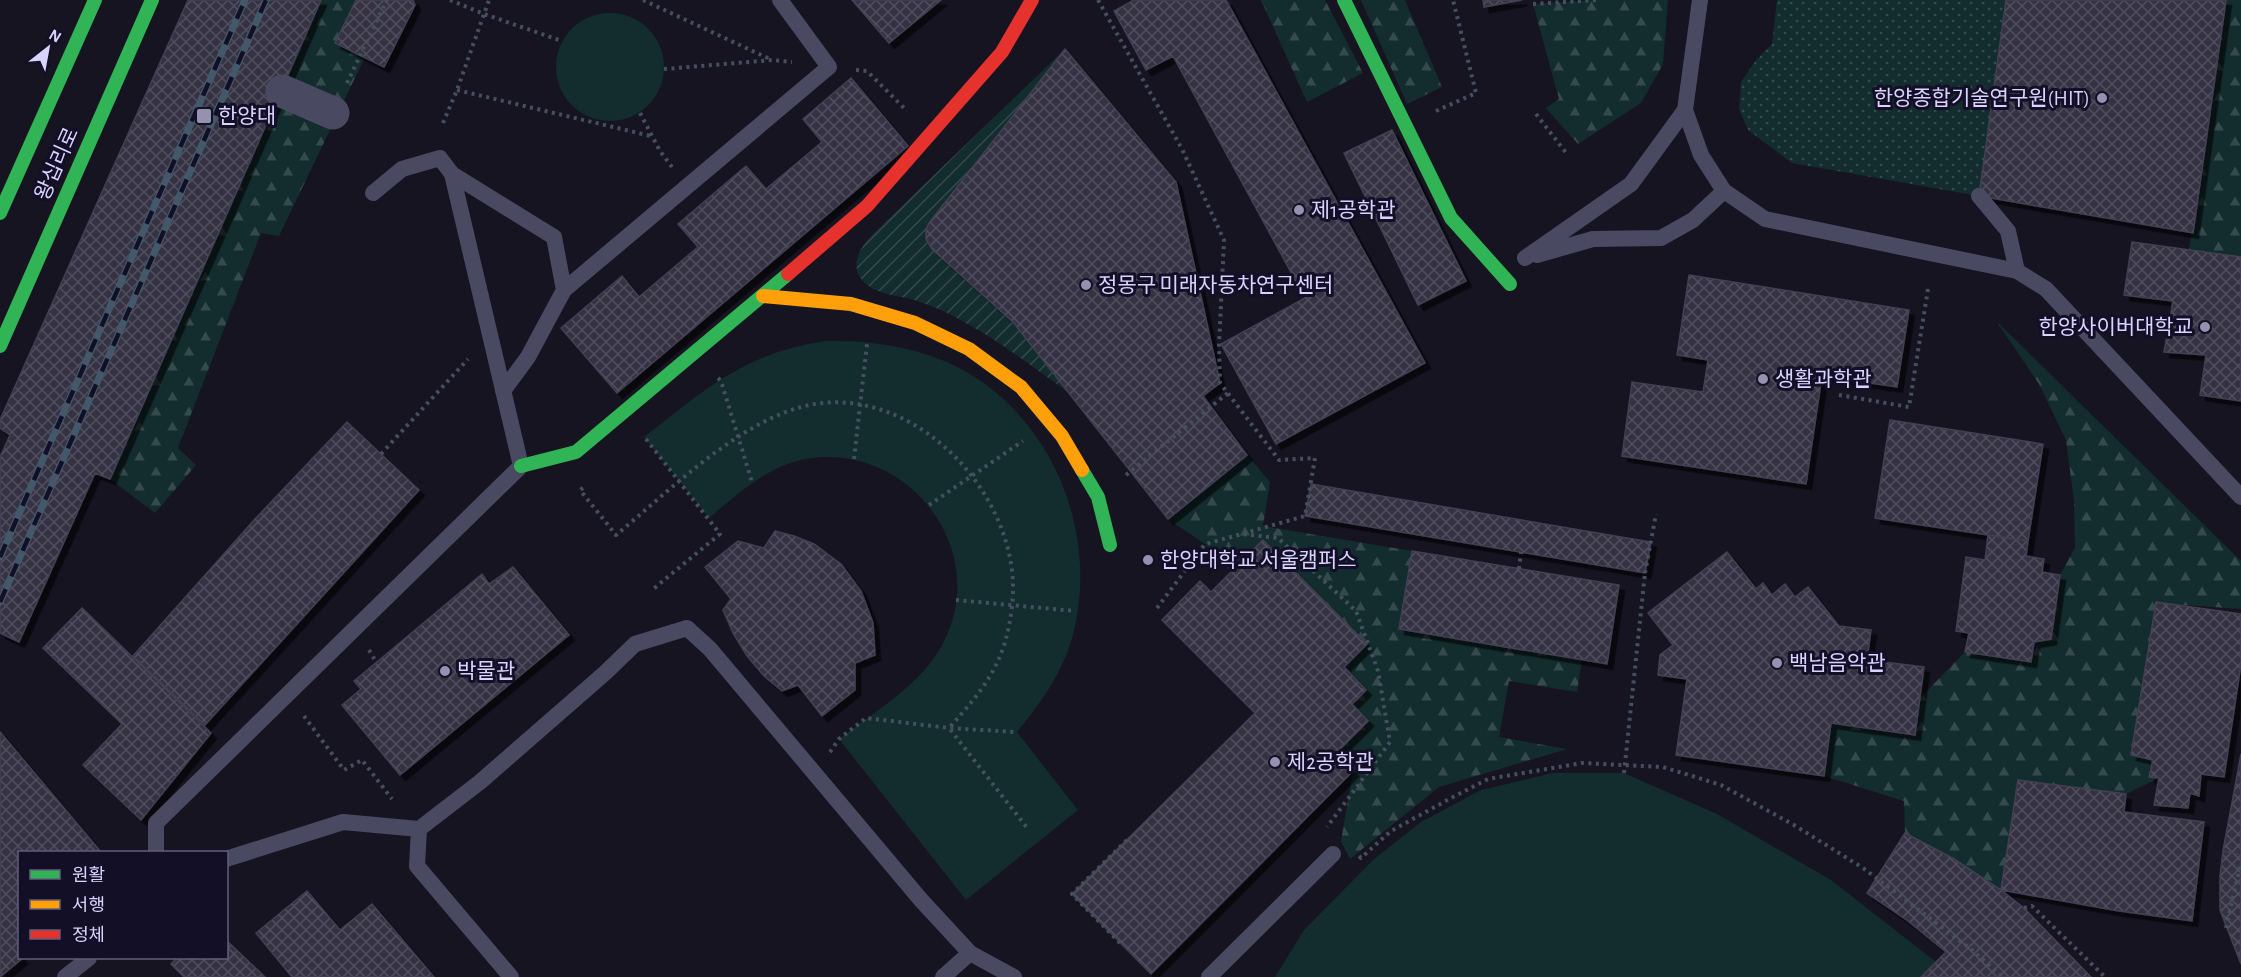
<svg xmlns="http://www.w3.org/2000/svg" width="2241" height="977" viewBox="0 0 2241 977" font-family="'Alegreya Sans','Noto Sans KR',sans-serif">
  <defs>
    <pattern id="forest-firs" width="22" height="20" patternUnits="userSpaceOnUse" patternTransform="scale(1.5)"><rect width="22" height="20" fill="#132c2d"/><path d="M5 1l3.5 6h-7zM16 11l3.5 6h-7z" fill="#354a4c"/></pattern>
    <pattern id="park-dots" width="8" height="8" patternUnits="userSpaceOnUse" patternTransform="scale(1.5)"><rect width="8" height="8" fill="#132c2d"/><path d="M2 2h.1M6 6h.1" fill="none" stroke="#354a4c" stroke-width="1.8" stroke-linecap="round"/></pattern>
    <pattern id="garden-furrows" width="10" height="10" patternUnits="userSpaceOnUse" patternTransform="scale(1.5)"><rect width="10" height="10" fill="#132c2d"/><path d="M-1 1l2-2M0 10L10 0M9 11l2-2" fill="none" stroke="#354a4c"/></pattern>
    <pattern id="building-cross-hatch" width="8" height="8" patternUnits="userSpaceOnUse" patternTransform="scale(1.5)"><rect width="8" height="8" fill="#343243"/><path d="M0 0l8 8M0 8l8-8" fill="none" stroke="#514f5f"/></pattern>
    <filter id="shadow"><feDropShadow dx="5.5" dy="5.5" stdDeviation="0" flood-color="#0009"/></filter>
  </defs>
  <rect width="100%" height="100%" fill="#161421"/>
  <path fill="#132c2d" d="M556 67a54 54 0 1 1 108 0a54 54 0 1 1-108 0Z
    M 826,341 C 866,340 904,345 942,360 C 1047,403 1101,527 1073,635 C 1063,672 1041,703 1017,732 L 1078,810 L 966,900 L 839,739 C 873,713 915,688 938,652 C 997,558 912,440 805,459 C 766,467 738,494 709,518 L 644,437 C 707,388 744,353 826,341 Z
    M 1553,773 L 1624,773 L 1717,814 L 1831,880 L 1936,962 L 1921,977 L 1275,977 L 1304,930 L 1374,859 L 1421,822 L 1481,790 Z"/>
  <path fill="url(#forest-firs)" d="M 321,0 L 356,0 L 336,43 L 365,57 L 279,236 L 261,233 L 178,448 L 196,465 L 155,513 L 110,479 Z
    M 1261,0 L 1325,0 L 1363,73 L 1307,102 Z
    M 1361,0 L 1405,0 L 1442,87 L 1407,104 Z
    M 1596,0 L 1668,0 L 1663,64 L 1641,103 L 1578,144 L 1546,108 L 1559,99 L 1533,4 Z
    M 2226,0 L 2241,0 L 2241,257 L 2189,250 Z
    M 1997,322 L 2241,561 L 2241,609 L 2156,603 L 2131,755 L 2153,760 L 2159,778 L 2126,794 L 2018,780 L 2001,890 L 1954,859 L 1905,833 L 1904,801 L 1824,776 L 1831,723 L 1915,735 L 1920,698 L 1965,652 L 2031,662 L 2034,642 L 2051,639 L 2060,575 L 2075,548 L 2074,501 L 2066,440 L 2039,384 Z
    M 1247,455 L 1270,482 L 1263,526 L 1412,551 L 1399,629 L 1582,660 L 1577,692 L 1509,681 L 1499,737 L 1567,749 L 1439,787 L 1350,859 L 1341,841 L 1353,771 L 1336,753 L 1368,721 L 1352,704 L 1366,689 L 1344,667 L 1366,644 L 1231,572 L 1205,544 L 1168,519 Z"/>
  <path fill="url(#park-dots)" d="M 1777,0 L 2006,0 L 1979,196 L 1792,163 L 1748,130 L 1739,109 L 1741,82 L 1756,60 L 1772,44 Z"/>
  <path fill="url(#garden-furrows)" d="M 1065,49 L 929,223 C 924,234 925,240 932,249 L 1013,322 L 1068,392 C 1030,365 994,337 953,316 C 940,309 927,304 914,300 C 897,295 876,295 863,281 C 849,266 860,248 871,236 Z"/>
  <path fill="url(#building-cross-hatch)" stroke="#433f54" stroke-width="1.5" filter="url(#shadow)" d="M 188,0 L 321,0 L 110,479 L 95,473 L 19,642 L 0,633 L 0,457 L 10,435 L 0,428 L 0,420 Z
    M 356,0 L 413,0 L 415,5 L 384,67 L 335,43 Z
    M 852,0 L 941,0 L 889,43 Z
    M 1134,0 L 1226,0 L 1425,363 L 1276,444 L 1221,344 L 1305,298 L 1173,56 L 1146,70 L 1114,11 Z
    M 1483,0 L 1522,0 L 1484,7 Z
    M 2006,0 L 2226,0 L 2193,233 L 1979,196 Z
    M 1065,49 L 1176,182 L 1220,383 L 1203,396 L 1247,455 L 1168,519 L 1013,322 L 932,249 L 926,239 L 926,230 L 929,223 Z
    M 851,78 L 908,146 L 617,393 L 561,328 L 622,276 L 639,297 L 698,247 L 678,224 L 746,166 L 766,189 L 822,142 L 803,119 Z
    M 1392,130 L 1466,281 L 1418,305 L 1344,153 Z
    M 2132,242 L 2241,257 L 2241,401 L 2200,395 L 2206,355 L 2164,352 L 2173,301 L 2124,295 Z
    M 1689,275 L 1909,310 L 1897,387 L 1822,376 L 1806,484 L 1622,456 L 1632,382 L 1703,392 L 1708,360 L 1677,355 Z
    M 1890,420 L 2043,444 L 2028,541 L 1875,518 Z
    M 347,422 L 419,490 L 205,725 L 133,656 L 255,519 Z
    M 1311,484 L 1651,542 L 1645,573 L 1305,516 Z
    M 775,531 L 794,536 L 814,544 L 841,564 L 861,591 L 873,623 L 875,655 L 855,663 L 855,690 L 822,716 L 798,685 L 782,691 L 764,676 L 747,656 L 733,633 L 723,610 L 731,599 L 705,567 L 738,541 L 764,548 Z
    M 1988,535 L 2028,541 L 2026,556 L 2044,559 L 2042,572 L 2060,575 L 2051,639 L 2034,642 L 2031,662 L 1965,652 L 1969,633 L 1956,631 L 1966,557 L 1985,560 Z
    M 1263,540 L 1367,644 L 1344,667 L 1366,690 L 1352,704 L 1368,721 L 1336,753 L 1353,771 L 1151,974 L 1072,894 L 1255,713 L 1162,620 L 1200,581 L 1211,592 Z
    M 1412,551 L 1619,585 L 1607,664 L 1399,629 Z
    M 1727,552 L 1756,589 L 1763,583 L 1772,595 L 1785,584 L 1795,597 L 1808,587 L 1839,626 L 1871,630 L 1867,660 L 1924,667 L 1915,735 L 1831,723 L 1824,776 L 1676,755 L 1687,679 L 1658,675 L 1660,655 L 1673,645 L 1648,613 Z
    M 513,567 L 569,635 L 400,775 L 342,705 L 361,689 L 354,681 L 482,574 L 489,584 Z
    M 2156,602 L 2241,614 L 2241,664 L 2224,777 L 2201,774 L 2199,796 L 2190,793 L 2188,808 L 2154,805 L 2159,778 L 2149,777 L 2153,760 L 2131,755 Z
    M 82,608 L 211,733 L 141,820 L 83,765 L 122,724 L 43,648 Z
    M 0,732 L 101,852 L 20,852 L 20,958 L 23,958 L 0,977 Z
    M 2241,754 L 2241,855 L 2223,851 Z
    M 2018,780 L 2126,794 L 2124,812 L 2204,822 L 2192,921 L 2119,911 L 2001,890 Z
    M 1905,833 L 1954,859 L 2001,890 L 2024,908 L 2091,977 L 1921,977 L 1946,952 L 1908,921 L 1867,893 Z
    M 2223,851 L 2241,855 L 2241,964 L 2220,910 L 2220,876 Z
    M 307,891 L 340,930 L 372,904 L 434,977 L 292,977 L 256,933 Z
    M 226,940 L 265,977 L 184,977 L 171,964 L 177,958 L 226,958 Z"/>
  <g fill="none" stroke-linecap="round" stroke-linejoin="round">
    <path stroke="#44505f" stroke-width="4" stroke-dasharray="3 4.5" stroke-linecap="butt" d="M 450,0 L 484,14 L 562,41
      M 643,0 L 772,60
      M 1098,0 L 1182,149 L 1224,240 L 1219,346 L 1220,383 L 1279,460 L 1315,458 L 1305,516 L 1245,533
      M 1533,4 L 1596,0
      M 664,69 L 773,60 L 792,62
      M 856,70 L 867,71 L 907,111
      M 347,83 L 387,0
      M 457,90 L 651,136
      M 1436,111 L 1476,93 L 1453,0
      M 640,113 L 660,151 L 672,167
      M 1536,114 L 1567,154
      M 443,123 L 457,90 L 489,0
      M 718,378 L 721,381 L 752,482
      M 1839,395 L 1909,407 L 1928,289
      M 646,439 L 720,534 L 652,590
      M 381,454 L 468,359
      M 854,459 L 867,344
      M 1126,475 L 1228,393
      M 583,488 L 580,490 L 616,535 C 668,492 735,425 801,407 C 912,377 1025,498 1012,606 C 1006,662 985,688 949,728 L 1028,829
      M 929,505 L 1023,441
      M 1519,569 L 1521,552
      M 1645,573 L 1656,514
      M 956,600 L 1075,611
      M 1157,608 L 1205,544 L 1242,534 L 1278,538 L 1356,611 L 1378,671 L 1390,742 L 1327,827
      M 369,650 L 376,662
      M 304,716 L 344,770 L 362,760 L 392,799
      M 830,752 L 839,739 L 866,718 L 949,728 L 1015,732
      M 1359,856 L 1361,858 L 1391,831 L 1453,797 L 1488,779 L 1582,763 L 1663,767 L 1721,785 L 1794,825 L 1863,868 L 1968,947 L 2003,977
      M 2024,908 L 2032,906 L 2105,977
      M 2226,928 L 2241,863
      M 1120,943 L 1072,894 L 1130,837"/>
    <path stroke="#4a4962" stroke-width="16" d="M 1700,0 L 1685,110 L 1701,155 L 1724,191 L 1765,219 L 2017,271 L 2046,289 L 2241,497
      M 452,174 L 554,237 L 564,290
      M 1979,196 L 2008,231 L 2017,271
      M 1537,255 L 1593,239 L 1661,238 L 1693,220 L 1724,191
      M 1525,258 L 1631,184 L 1685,110
      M 503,391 L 528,357 L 564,290 L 829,67 L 780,0
      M 156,852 L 156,823 L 521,466 L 452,174 L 440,158 L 402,169 L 373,193
      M 226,859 L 343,822 L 419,829
      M 65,977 L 89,958
      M 511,977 L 417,866 L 419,829 L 480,782 L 605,673 L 635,644 L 687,628 L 710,649 L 921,900 L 970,953 L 1014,977
      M 943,977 L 970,953
      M 1209,977 L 1333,854"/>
    <path stroke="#4a4962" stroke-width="33" d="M 282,91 L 333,113"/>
    <path stroke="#30b455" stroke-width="14" d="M 1344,0 L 1451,218 L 1510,284
      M 0,213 L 95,0
      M 0,346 L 152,0
      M 521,466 L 576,452 L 788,274
      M 1082,470 L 1098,497 L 1110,545"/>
    <path stroke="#ff9f0a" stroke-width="14" d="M 763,296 L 851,304 L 915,323 L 969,349 L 1021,387 L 1062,436 L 1082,470"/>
    <path stroke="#e5322d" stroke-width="14" d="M 788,274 L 867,206 L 1002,52 L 1032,0"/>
    <g stroke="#43596b" stroke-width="7">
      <path id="rail" d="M 0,557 L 245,0
        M 0,602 L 266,0"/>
    </g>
    <use href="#rail" stroke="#130f26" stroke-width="4.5" stroke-dasharray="14" stroke-linecap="butt"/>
    <path stroke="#44505f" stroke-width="4" stroke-dasharray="3 4.5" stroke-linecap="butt" d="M 1624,773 L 1645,573"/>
  </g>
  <g fill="#9591b1" stroke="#130f26" stroke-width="2">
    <circle cx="2102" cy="98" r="6"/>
    <rect x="196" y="108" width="16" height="16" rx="3"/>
    <circle cx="1299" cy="210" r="6"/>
    <circle cx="1086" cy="285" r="6"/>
    <circle cx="2205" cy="327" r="6"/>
    <circle cx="1763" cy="379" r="6"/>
    <circle cx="1148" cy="560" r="6"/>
    <circle cx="1777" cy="663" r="6"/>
    <circle cx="445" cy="671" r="6"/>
    <circle cx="1275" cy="762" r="6"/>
  </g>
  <g text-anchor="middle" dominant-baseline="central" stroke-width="6" stroke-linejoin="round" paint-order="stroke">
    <g font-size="21" fill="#d9d4ff" stroke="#130f26" text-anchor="start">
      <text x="2090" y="98" text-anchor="end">한양종합기술연구원(HIT)</text>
      <text x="218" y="116">한양대</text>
      <text x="1311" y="210">제1공학관</text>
      <text x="1098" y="285">정몽구 미래자동차연구센터</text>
      <text x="2193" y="327" text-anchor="end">한양사이버대학교</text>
      <text x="1775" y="379">생활과학관</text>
      <text x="1160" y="560">한양대학교 서울캠퍼스</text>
      <text x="1789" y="663">백남음악관</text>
      <text x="457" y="671">박물관</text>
      <text x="1287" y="762">제2공학관</text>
    </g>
    <g font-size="21" fill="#d9d4ff" stroke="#130f26">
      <text transform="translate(57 164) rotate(-66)">왕십리로</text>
    </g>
  </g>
  <rect x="18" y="851" width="210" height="108" fill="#130f26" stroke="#625e7d" stroke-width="1.5"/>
  <rect x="30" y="870" width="30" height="9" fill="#30b455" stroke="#625e7d" stroke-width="1.5"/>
  <text x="72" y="881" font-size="18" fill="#d9d4ff">원활</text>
  <rect x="30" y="900" width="30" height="9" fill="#ff9f0a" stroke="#625e7d" stroke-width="1.5"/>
  <text x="72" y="911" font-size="18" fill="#d9d4ff">서행</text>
  <rect x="30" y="930" width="30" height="9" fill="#e5322d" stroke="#625e7d" stroke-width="1.5"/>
  <text x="72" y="941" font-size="18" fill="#d9d4ff">정체</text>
  <g transform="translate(48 48) rotate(31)" stroke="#130f26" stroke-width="4.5" paint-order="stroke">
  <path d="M0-4.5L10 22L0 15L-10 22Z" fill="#d9d4ff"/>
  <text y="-9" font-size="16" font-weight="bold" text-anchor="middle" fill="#d9d4ff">N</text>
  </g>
</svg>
